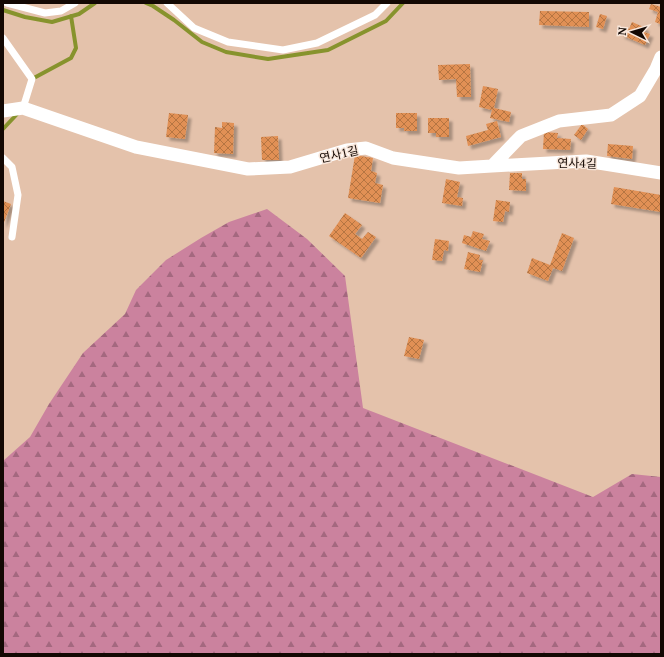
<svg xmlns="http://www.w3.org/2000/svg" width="664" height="657" viewBox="0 0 664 657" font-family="'PT Serif','Noto Sans KR',serif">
  <defs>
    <pattern id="forest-firs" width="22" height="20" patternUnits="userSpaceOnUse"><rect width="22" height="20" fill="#cb829e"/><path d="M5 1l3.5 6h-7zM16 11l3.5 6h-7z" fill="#a4687f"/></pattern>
    <pattern id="building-cross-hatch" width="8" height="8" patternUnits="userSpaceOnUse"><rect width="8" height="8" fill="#e19054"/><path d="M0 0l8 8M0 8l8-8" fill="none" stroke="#b57443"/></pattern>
    <filter id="shadow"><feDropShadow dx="3.5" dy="3.5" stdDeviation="1" flood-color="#0004"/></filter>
  </defs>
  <rect width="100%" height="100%" fill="#e4c2ab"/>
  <path fill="url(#forest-firs)" d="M 267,209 L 307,239 L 345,276 L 363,408 L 593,497 L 632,474 L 661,477 L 661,654 L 3,654 L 3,461 L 30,437 L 49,404 L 83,353 L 125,314 L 136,290 L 166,260 L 201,238 L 229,222 Z"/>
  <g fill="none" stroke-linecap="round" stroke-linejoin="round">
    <path stroke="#87932d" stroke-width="4" d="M 146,3 L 153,6 L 174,20 L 202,42 L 226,52 L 268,59 L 328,50 L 386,21 L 403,3
      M 3,10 L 25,17 L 52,22 L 79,14 L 95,3
      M 32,79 L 71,58 L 76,48 L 71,16
      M 3,129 L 18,113"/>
  </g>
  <path fill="url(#building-cross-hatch)" filter="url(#shadow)" d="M 651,4 L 661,7 L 661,21 L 660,24 L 655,22 L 658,12 L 649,9 Z
    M 540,11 L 589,12 L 589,27 L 539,25 Z
    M 600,14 L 607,16 L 603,29 L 596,27 Z
    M 632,22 L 646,28 L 644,32 L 650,34 L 645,45 L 621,35 L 624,27 L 629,29 Z
    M 470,64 L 471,97 L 457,97 L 456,79 L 439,80 L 438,65 Z
    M 483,86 L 498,89 L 494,108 L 511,112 L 509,122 L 490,118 L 492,110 L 479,107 Z
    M 169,113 L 188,115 L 185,139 L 166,137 Z
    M 396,113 L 417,113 L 417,131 L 404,131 L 404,128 L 396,128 Z
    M 428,118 L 449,118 L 449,137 L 436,137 L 436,133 L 428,133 Z
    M 497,121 L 501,137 L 468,146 L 466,136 L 488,130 L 486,124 Z
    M 222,122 L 234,123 L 233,154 L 214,153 L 215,127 L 222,128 Z
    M 582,124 L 588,129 L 581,140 L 574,135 Z
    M 544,132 L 558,133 L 557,138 L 571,139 L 570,150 L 543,149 Z
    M 278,136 L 279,160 L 262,160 L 261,137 Z
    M 608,144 L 633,146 L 632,159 L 607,156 Z
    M 355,155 L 373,158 L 371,171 L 377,173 L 375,183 L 383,185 L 380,203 L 348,198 Z
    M 510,173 L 522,173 L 522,179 L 526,179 L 526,191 L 509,190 Z
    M 446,179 L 460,182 L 457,197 L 463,198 L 462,206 L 442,203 Z
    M 614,187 L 661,195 L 661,212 L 611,204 Z
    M 496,200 L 510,202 L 509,212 L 505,211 L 503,222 L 493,221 Z
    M 3,201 L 11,204 L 3,225 Z
    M 345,213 L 362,225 L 355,234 L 362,239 L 368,232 L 376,237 L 361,258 L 329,236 Z
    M 473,231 L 484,234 L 482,239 L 490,241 L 486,251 L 462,243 L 464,235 L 471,237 Z
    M 562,233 L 574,238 L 562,271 L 553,268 L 548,281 L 527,273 L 532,258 L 550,265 Z
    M 435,239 L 449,241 L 448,251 L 444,250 L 442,261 L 432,260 Z
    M 468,252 L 480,255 L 479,260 L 483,260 L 480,272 L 464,269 Z
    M 409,337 L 424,340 L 419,359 L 404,356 Z"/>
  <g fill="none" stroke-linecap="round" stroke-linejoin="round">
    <path stroke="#fff" stroke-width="7" d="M 7,3 L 45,13 L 61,11 L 75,3
      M 167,3 L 194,28 L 228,42 L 283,50 L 317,43 L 375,15 L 387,3
      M 3,38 L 32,79 L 23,108
      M 3,158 L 12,167 L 18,195 L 12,237"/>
    <path stroke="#fff" stroke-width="13" d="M 3,111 L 23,108 L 136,147 L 248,169 L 290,167 L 347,150 L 366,148 L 393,158 L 459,168 L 492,166 L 521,136 L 559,121 L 611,115 L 640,96 L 656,69 L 661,57
      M 492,166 L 586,161 L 661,173"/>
  </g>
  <g text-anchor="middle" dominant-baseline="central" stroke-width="3" stroke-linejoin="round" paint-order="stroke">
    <g font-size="12" fill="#130803" stroke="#f8e6da">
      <text transform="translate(339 154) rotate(-13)">연사1길</text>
      <text transform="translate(577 163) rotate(1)">연사4길</text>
    </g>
  </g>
  <rect width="664" height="657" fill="none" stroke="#130803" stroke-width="8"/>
  <g transform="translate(632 32) rotate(275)" stroke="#f8e6da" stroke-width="3" paint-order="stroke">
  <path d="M0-3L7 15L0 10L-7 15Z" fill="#130803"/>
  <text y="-6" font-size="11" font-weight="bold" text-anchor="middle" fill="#130803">N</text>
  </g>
</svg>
